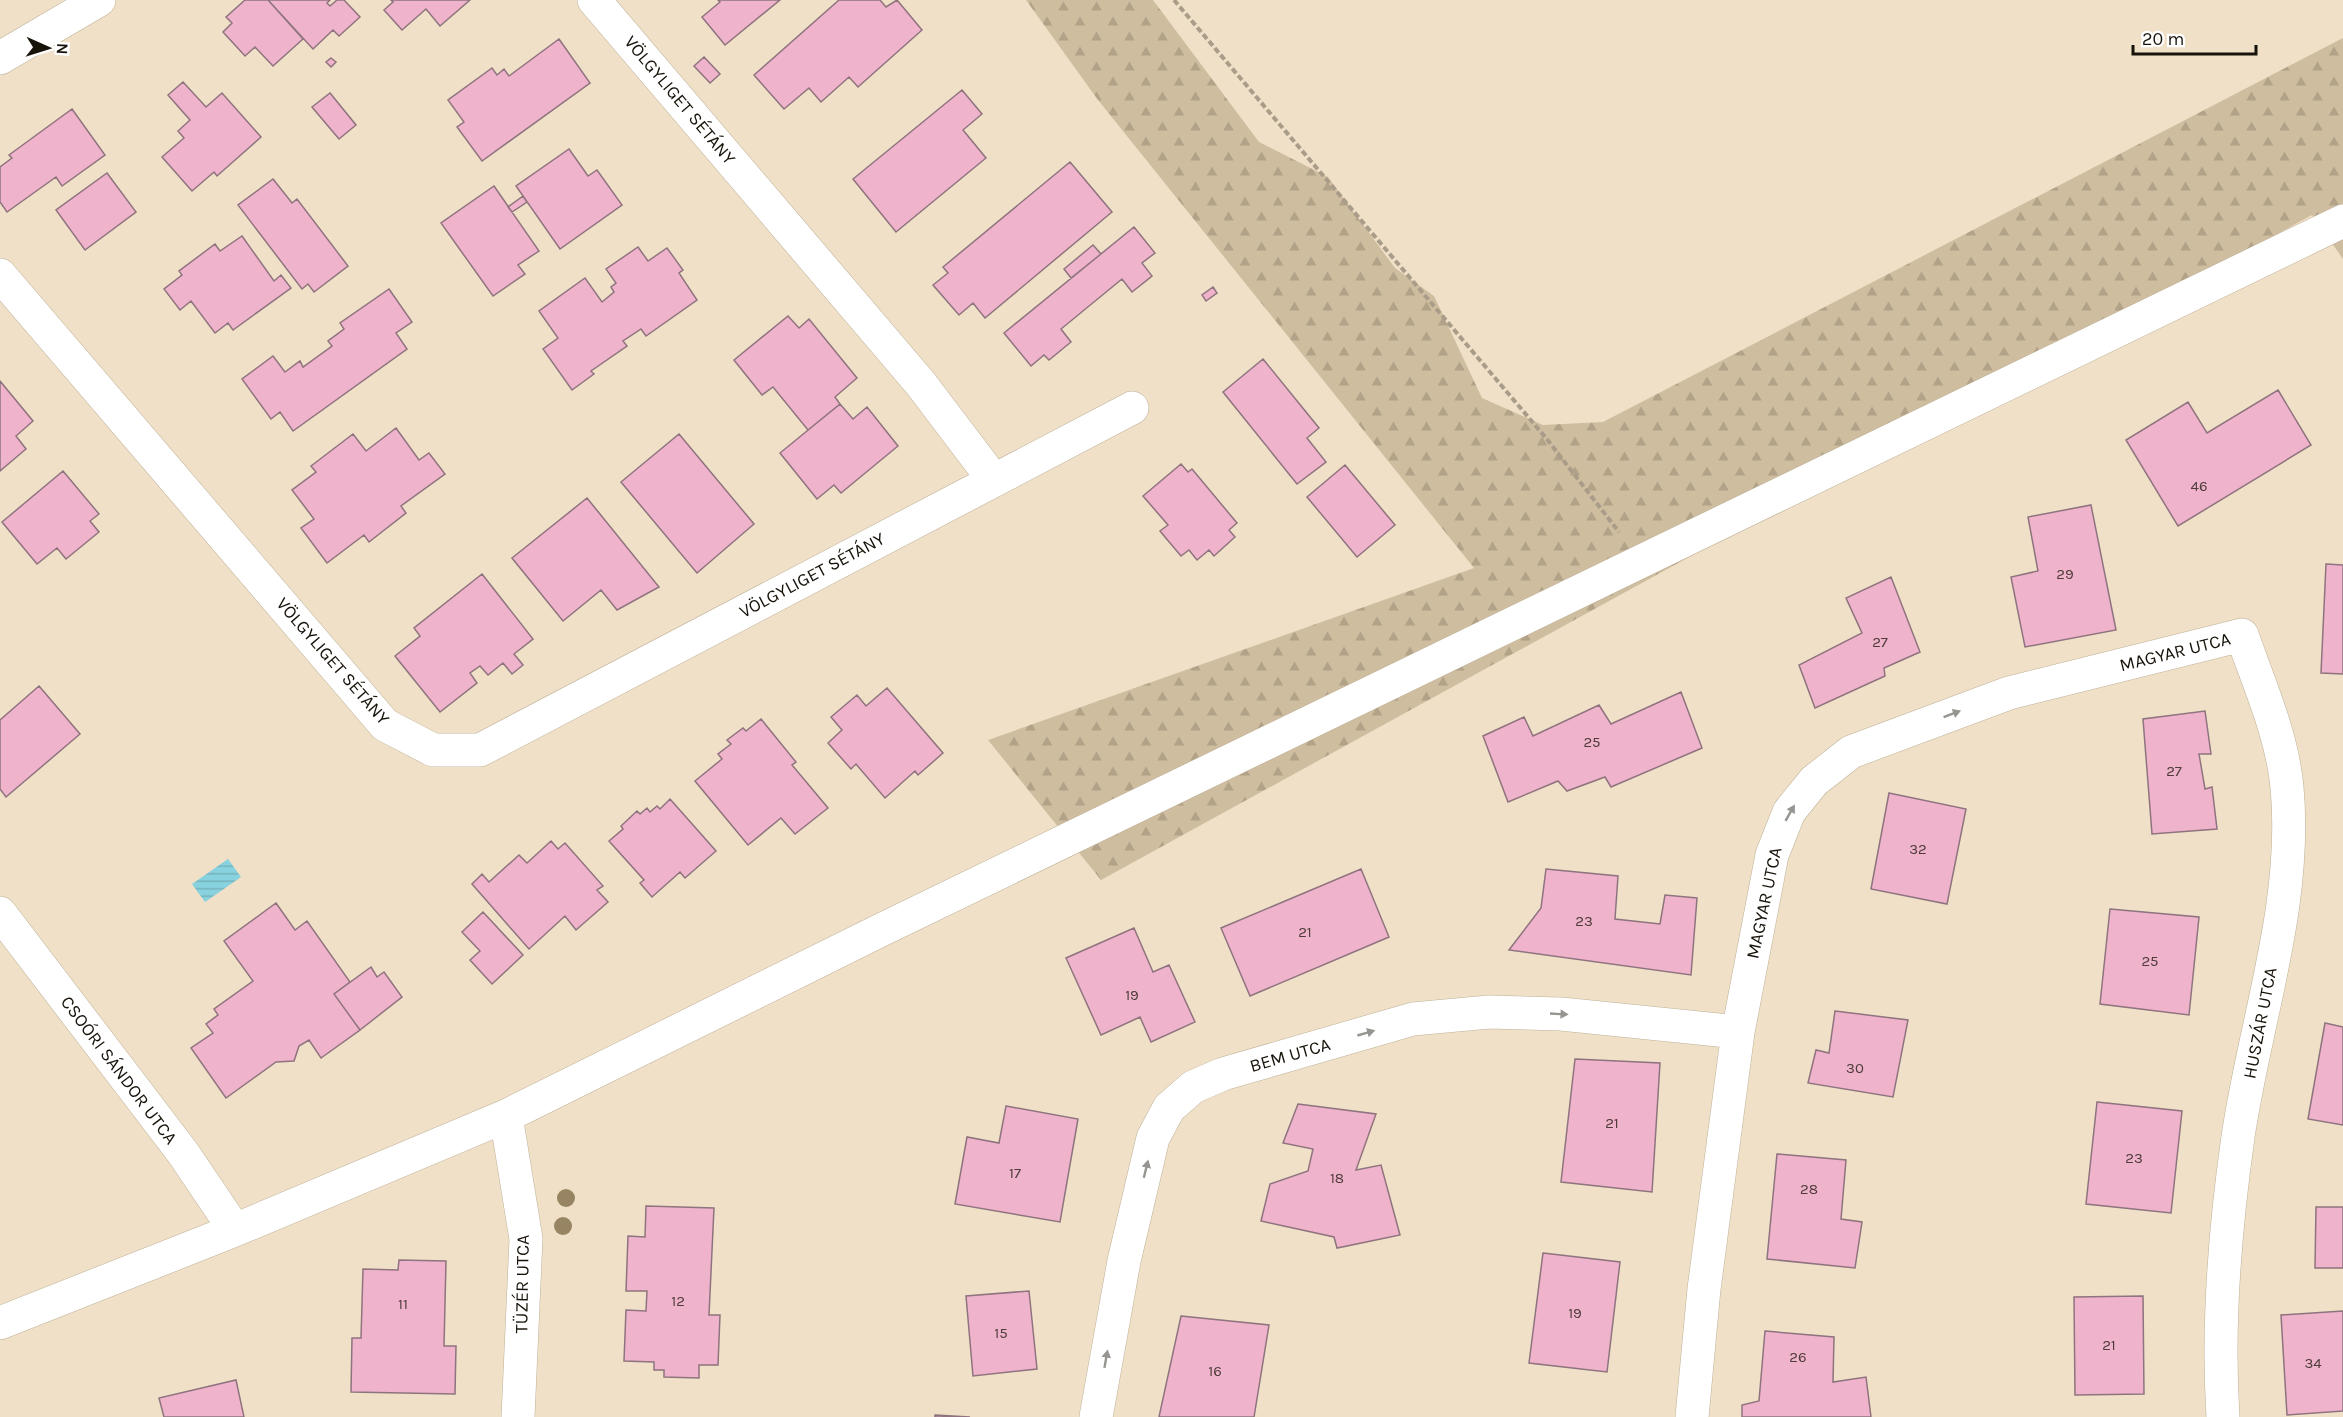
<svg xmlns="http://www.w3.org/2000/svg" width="2343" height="1417" viewBox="0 0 2343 1417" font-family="Karla,sans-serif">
  <defs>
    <pattern id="forest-firs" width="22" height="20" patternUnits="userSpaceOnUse" patternTransform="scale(1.5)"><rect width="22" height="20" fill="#cfbd9f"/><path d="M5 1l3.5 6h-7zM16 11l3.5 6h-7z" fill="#b1a288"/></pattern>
    <pattern id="water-rules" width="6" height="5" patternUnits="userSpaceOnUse" patternTransform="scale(1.5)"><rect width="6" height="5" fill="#88d1de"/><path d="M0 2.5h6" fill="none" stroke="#75b3bd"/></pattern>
  </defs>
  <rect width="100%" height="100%" fill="#efe0c7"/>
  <path fill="url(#forest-firs)" d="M 1026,0 L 1153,0 L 1259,142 L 1328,177 L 1395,268 L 1434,296 L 1482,398 L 1543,425 L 1603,422 L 2343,38 L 2343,259 L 2312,215 L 1101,880 L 988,740 L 1474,568 L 1098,100 Z"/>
  <path fill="url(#water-rules)" d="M 228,859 L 241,877 L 205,902 L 192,884 Z"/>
  <path fill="#efb4cb" stroke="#8f737e" stroke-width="1.5" d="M 245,0 L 268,0 L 303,39 L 273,66 L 255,47 L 245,56 L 223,32 L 232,23 L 226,17 Z
    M 268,0 L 330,0 L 327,3 L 330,6 L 337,0 L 344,0 L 360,17 L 339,36 L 333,30 L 313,49 Z
    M 391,0 L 470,0 L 440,26 L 426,9 L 402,30 L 384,10 L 393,2 Z
    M 718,0 L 780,0 L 725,45 L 702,17 L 720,2 Z
    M 839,0 L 880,0 L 886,7 L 897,0 L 922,30 L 858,87 L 849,77 L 821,102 L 809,88 L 784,109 L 754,75 Z
    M 559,39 L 590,83 L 482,161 L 457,127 L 464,122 L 448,100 L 492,68 L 497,75 L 504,69 L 509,76 Z
    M 704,57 L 720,74 L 710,83 L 694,66 Z
    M 331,58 L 336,62 L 331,67 L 326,62 Z
    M 183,82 L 206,107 L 222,93 L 261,137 L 217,176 L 214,172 L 192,191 L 162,157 L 184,138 L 178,131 L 190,120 L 168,95 Z
    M 962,90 L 982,114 L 963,130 L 986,158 L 896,232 L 853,179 Z
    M 330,93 L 356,125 L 339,139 L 312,107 Z
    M 72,109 L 105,155 L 62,186 L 56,177 L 7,212 L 0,202 L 0,167 L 12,158 L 9,155 Z
    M 569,149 L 588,176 L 597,170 L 622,205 L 560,249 L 516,186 Z
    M 1070,162 L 1112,212 L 985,318 L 973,303 L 959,315 L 933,285 L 948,273 L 943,267 Z
    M 107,173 L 136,212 L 85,250 L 56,210 Z
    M 273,179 L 292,203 L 297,199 L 348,266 L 314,292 L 308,284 L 302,289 L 238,205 Z
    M 494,186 L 539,251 L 518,265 L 525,274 L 493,296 L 441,223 Z
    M 523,196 L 527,202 L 512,212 L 508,207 Z
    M 1134,227 L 1155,253 L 1142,263 L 1152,276 L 1132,292 L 1122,279 L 1061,329 L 1071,342 L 1049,360 L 1044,355 L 1031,366 L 1004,333 Z
    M 242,236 L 274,281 L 281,275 L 291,288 L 233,330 L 228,323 L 215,333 L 191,301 L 180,310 L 164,289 L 182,275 L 179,271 L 215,244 L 220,251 Z
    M 1093,245 L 1101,254 L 1071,278 L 1064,269 Z
    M 638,247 L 648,261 L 667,248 L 683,270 L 679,273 L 697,300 L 646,336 L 641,329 L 623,341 L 627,346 L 591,371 L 594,374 L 572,390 L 543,349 L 558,338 L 539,311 L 585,278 L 602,302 L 614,292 L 611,287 L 616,283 L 606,269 Z
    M 1213,287 L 1217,293 L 1206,301 L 1202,295 Z
    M 389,289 L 412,322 L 396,333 L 407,349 L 293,431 L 280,412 L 271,419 L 242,379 L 273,356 L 285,372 L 300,361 L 303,367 L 332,346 L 328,341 L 344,329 L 340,323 Z
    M 788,316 L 799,328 L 809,319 L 857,378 L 835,397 L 840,404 L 808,430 L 773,387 L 762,395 L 734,360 Z
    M 1263,359 L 1319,428 L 1307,438 L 1326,462 L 1297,484 L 1223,392 Z
    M 0,381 L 33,421 L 16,436 L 26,449 L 0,471 Z
    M 2278,390 L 2311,445 L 2178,526 L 2126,440 L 2188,402 L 2207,433 Z
    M 840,404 L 853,419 L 867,407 L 898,446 L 841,493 L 834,485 L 817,499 L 780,453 Z
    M 396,428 L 419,460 L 429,453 L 445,474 L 401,506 L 406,513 L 369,542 L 364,535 L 327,563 L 301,528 L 314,519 L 292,490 L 316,472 L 311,466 L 353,434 L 366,451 Z
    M 679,434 L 754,524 L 697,573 L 621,482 Z
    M 1181,464 L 1188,472 L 1192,469 L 1237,523 L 1229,530 L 1235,537 L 1214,556 L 1209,550 L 1197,560 L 1189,550 L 1181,556 L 1160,531 L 1168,525 L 1143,496 Z
    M 1345,465 L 1395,525 L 1357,557 L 1307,497 Z
    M 63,471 L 99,514 L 90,521 L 99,532 L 66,559 L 57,548 L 37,564 L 2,522 Z
    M 587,498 L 659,587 L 617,610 L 601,590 L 563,621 L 512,558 Z
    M 2091,505 L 2116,630 L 2025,647 L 2011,577 L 2038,571 L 2028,517 Z
    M 2326,564 L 2343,565 L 2343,674 L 2321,673 Z
    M 482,574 L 533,639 L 514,654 L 523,665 L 512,674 L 503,663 L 488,675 L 480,666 L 470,673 L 477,683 L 440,712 L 395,656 L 420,636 L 414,628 Z
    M 1891,577 L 1920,652 L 1884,668 L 1885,676 L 1815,708 L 1799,665 L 1862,633 L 1846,598 Z
    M 39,686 L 80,734 L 6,797 L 0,789 L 0,720 Z
    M 887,688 L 943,753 L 918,775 L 915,771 L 885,798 L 856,764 L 851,769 L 828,743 L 842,730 L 831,717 L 857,695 L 866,706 Z
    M 1681,692 L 1702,748 L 1611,787 L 1605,777 L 1567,791 L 1558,781 L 1508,802 L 1483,736 L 1524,717 L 1533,736 L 1599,705 L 1611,724 Z
    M 2205,711 L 2211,754 L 2199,754 L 2205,789 L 2212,787 L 2217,829 L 2152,834 L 2143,719 Z
    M 761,719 L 796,762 L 792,765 L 828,808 L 795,834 L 781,818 L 748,845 L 695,781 L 722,759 L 718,754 L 731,744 L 727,740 L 743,728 L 746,731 Z
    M 1889,793 L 1966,809 L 1947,904 L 1871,889 Z
    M 670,799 L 716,851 L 685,878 L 680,872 L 652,897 L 640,883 L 644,880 L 609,841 L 623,829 L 621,826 L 637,811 L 640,814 L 647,808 L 650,812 L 657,806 L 660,809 Z
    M 551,841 L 558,849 L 565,843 L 603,886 L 597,890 L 608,902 L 576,930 L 565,916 L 529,949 L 472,884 L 482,874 L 489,882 L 519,855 L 527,863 Z
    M 1361,869 L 1389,937 L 1250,996 L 1221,928 Z
    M 1546,869 L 1618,876 L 1615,919 L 1660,924 L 1665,895 L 1697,898 L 1691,975 L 1509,950 L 1541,908 Z
    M 276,903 L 295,930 L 307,921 L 350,982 L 334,994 L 360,1030 L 321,1058 L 309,1040 L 299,1046 L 294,1061 L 276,1062 L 226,1098 L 191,1048 L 213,1033 L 206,1024 L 218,1015 L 214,1009 L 253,981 L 224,941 Z
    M 2110,909 L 2199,917 L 2189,1015 L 2100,1004 Z
    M 483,912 L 523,955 L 492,984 L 470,960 L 480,951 L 462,932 Z
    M 1134,928 L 1153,972 L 1169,965 L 1195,1022 L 1151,1042 L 1140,1017 L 1101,1035 L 1066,958 Z
    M 371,967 L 377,977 L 384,972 L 402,997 L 360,1030 L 334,994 Z
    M 1835,1011 L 1908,1020 L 1893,1097 L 1808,1083 L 1816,1050 L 1829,1053 Z
    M 2325,1023 L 2343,1027 L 2343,1125 L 2308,1119 Z
    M 1575,1059 L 1660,1063 L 1652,1192 L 1561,1182 Z
    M 2097,1102 L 2182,1111 L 2171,1213 L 2086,1204 Z
    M 1298,1104 L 1376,1114 L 1356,1170 L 1381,1165 L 1400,1235 L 1337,1248 L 1334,1237 L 1261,1221 L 1270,1184 L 1308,1171 L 1313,1149 L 1283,1143 Z
    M 1006,1106 L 1078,1119 L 1060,1222 L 955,1204 L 967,1137 L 999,1143 Z
    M 1777,1154 L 1846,1160 L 1841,1219 L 1862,1222 L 1855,1268 L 1767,1259 Z
    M 646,1206 L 714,1208 L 709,1315 L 720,1315 L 718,1365 L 699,1365 L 699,1378 L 664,1377 L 664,1370 L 654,1370 L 654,1362 L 624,1361 L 626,1310 L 646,1311 L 647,1291 L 626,1291 L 628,1236 L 645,1237 Z
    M 2316,1207 L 2343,1207 L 2343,1268 L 2315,1268 Z
    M 1543,1253 L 1620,1262 L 1607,1372 L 1529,1363 Z
    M 399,1260 L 446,1261 L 444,1346 L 456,1346 L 455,1394 L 351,1392 L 352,1338 L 361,1338 L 363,1269 L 398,1270 Z
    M 1029,1291 L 1037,1369 L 973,1376 L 966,1296 Z
    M 2143,1296 L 2144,1394 L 2075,1395 L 2074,1297 Z
    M 2343,1311 L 2343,1411 L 2287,1415 L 2281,1315 Z
    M 1181,1316 L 1269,1325 L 1254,1417 L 1159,1417 Z
    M 1765,1331 L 1834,1337 L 1833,1382 L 1866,1377 L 1871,1417 L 1742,1417 L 1742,1405 L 1759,1401 Z
    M 236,1380 L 244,1417 L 164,1417 L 159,1398 Z
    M 935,1415 L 970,1417 L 935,1417 Z"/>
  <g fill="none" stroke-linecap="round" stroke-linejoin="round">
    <g stroke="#bfb198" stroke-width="34">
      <path id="minor" d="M 594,0 L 921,384 L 993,479
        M 0,58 L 99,0
        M 0,275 L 385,725 L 433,750 L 480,750 L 1132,408
        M 0,913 L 183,1153 L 235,1230
        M 506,1116 L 526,1239 L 518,1417
        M 0,1323 L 235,1230 L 506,1116 L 881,930 L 2343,221
        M 1096,1417 L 1124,1261 L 1153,1138 L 1169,1108 L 1193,1087 L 1223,1074 L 1413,1019 L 1489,1012 L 1561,1014 L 1738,1032
        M 1692,1417 L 1704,1289 L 1738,1032 L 1772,855 L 1789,812 L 1814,781 L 1851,752 L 2009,693 L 2242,635 C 2259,684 2282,735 2287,787 C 2298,905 2255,1021 2238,1137 C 2225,1228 2217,1324 2223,1417"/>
    </g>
    <path stroke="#a99d8a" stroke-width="4" stroke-dasharray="6 3" stroke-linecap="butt" d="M 1174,0 L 1546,438 L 1619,532"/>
    <use href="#minor" stroke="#fff" stroke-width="33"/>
  </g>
  <g fill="#968462">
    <circle cx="566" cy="1198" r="9"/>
    <circle cx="563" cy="1226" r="9"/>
  </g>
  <defs><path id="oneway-solid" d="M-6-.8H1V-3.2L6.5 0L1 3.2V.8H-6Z" transform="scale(1.5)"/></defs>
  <g fill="#979591">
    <use href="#oneway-solid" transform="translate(1952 714) rotate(-21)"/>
    <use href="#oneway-solid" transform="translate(1790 813) rotate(-60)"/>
    <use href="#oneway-solid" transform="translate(1559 1014) rotate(3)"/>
    <use href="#oneway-solid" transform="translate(1366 1033) rotate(-16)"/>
    <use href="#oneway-solid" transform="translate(1146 1169) rotate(-76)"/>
    <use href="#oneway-solid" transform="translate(1106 1359) rotate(-80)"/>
  </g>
  <g text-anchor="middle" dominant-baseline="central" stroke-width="5" stroke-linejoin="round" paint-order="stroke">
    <g font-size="15" fill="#4e3b3a">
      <text x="2199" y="486">46</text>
      <text x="2065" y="574">29</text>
      <text x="1880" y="642">27</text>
      <text x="1592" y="742">25</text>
      <text x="2174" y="771">27</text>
      <text x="1918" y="849">32</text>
      <text x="1584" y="921">23</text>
      <text x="1305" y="932">21</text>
      <text x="2150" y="961">25</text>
      <text x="1132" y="995">19</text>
      <text x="1855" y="1068">30</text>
      <text x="1612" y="1123">21</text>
      <text x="2134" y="1158">23</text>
      <text x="1015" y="1173">17</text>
      <text x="1337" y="1178">18</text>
      <text x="1809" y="1189">28</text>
      <text x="678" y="1301">12</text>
      <text x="403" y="1304">11</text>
      <text x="1575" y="1313">19</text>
      <text x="1001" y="1333">15</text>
      <text x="2109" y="1345">21</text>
      <text x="1798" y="1357">26</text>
      <text x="2313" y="1363">34</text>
      <text x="1215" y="1371">16</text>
    </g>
    <g font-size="18" fill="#18130a" stroke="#fff">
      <text transform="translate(680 100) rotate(50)">VÖLGYLIGET SÉTÁNY</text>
      <text transform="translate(812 575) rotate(-28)">VÖLGYLIGET SÉTÁNY</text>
      <text transform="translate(2175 652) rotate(-14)">MAGYAR UTCA</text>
      <text transform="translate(333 661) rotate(49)">VÖLGYLIGET SÉTÁNY</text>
      <text transform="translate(1764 903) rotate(-78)">MAGYAR UTCA</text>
      <text transform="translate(2260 1023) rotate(-79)">HUSZÁR UTCA</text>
      <text transform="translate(1290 1055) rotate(-16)">BEM UTCA</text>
      <text transform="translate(119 1070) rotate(53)">CSOÓRI SÁNDOR UTCA</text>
      <text transform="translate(522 1284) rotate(-89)">TÜZÉR UTCA</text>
    </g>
  </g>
  <g transform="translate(48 48) rotate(93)" stroke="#ffffff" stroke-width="4.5" paint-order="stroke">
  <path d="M0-4.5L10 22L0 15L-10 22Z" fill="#18130a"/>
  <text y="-9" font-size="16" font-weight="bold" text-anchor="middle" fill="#18130a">N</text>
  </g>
  <path d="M2133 45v9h123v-9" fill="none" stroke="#18130a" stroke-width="3"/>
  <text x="2142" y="45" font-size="18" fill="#18130a" stroke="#ffffff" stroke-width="4.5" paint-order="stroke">20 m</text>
</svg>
